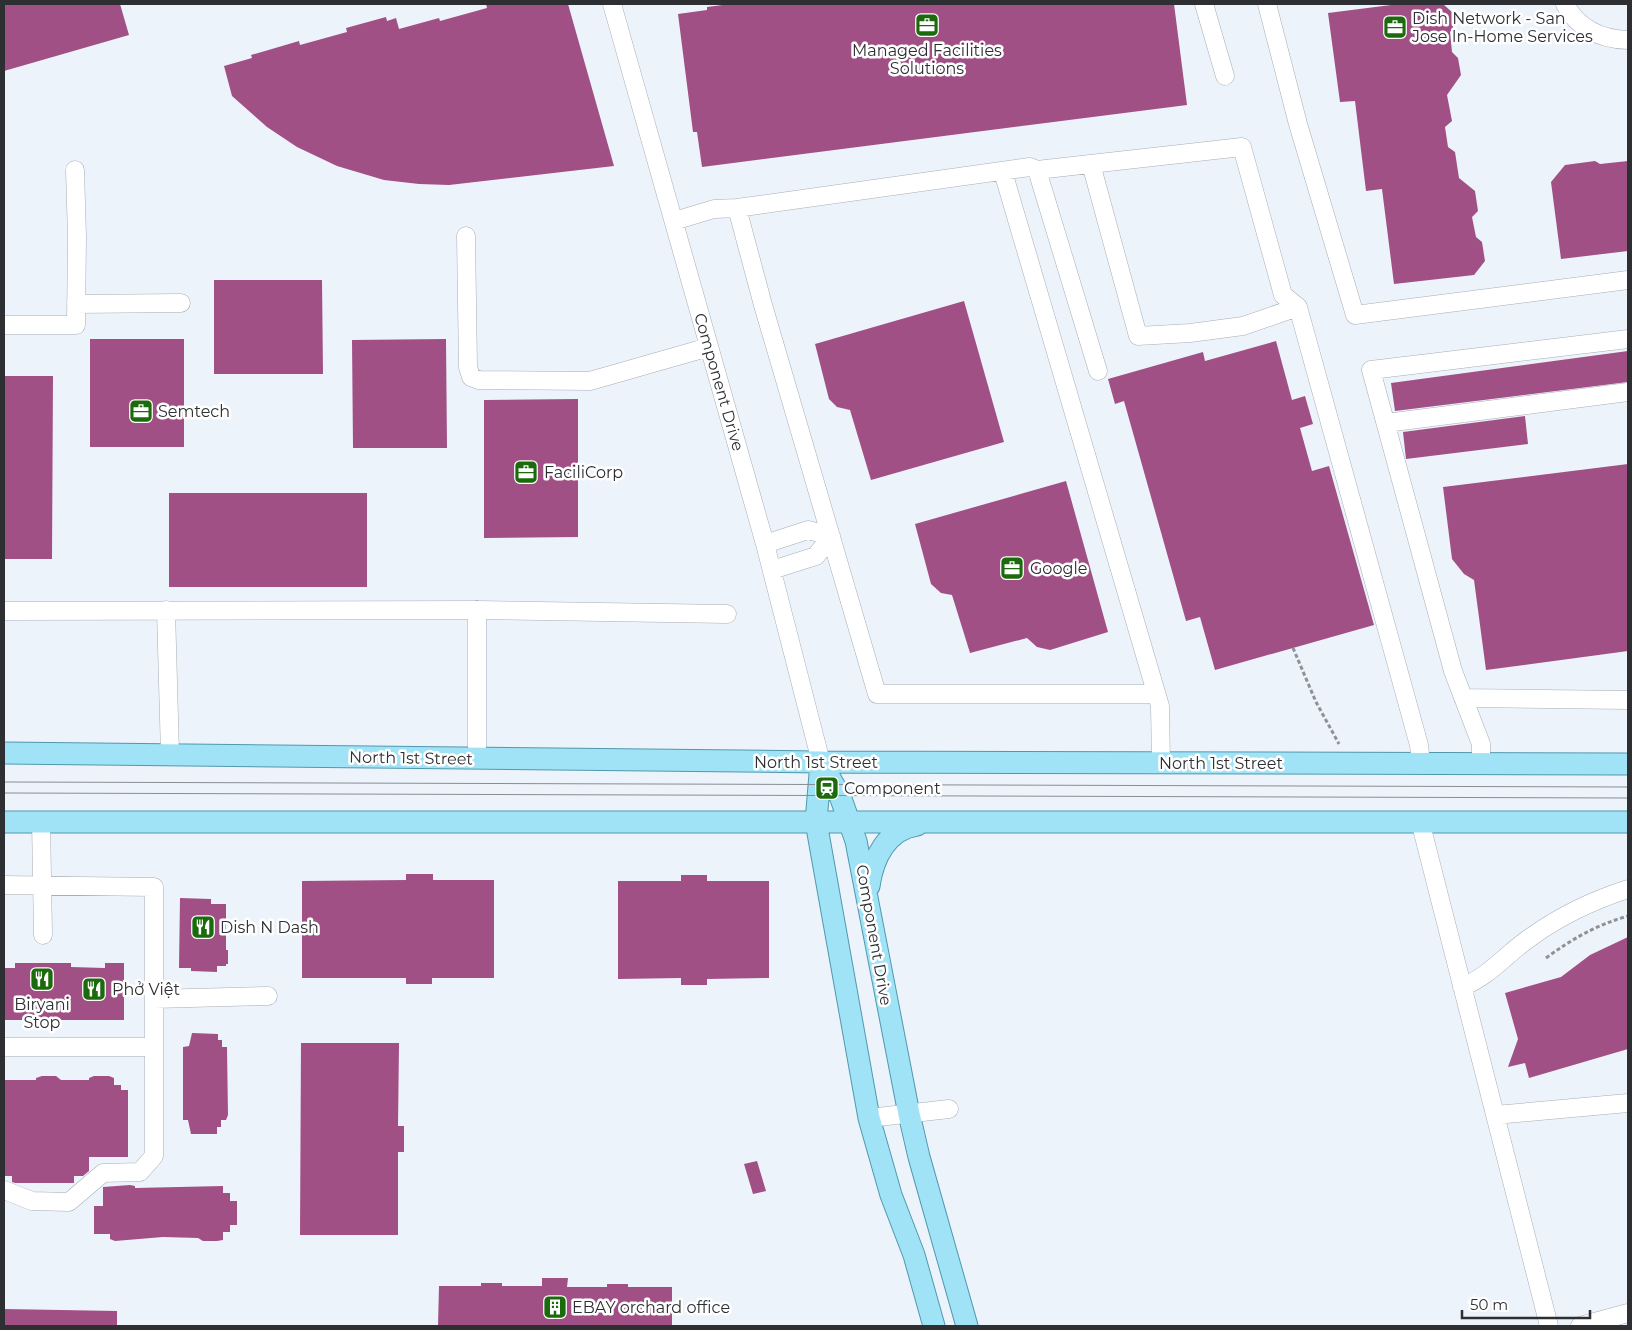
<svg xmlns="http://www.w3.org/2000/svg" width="1632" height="1330" viewBox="0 0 1632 1330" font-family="Montserrat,sans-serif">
  <rect width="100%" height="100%" fill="#edf3fb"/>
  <path fill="#a15085" d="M 4,4 L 120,4 L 129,35 L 4,71 Z
    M 486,4 L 568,4 L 614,166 L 449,185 L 419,184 L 384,180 L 337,166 L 297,147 L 267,127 L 232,96 L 224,66 L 252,58 L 251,55 L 299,41 L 300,45 L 347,32 L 346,28 L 386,17 L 387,21 L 396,18 L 399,29 L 439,18 L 440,21 L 487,8 Z
    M 730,4 L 1174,4 L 1187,105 L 702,167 L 697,132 L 693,132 L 678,14 L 707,10 L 707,7 Z
    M 1399,4 L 1443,4 L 1453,13 L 1453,28 L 1450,32 L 1452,52 L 1458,58 L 1461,75 L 1447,95 L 1452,121 L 1445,127 L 1448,147 L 1455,152 L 1459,178 L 1475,191 L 1478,211 L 1472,217 L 1476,237 L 1482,242 L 1485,261 L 1474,275 L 1394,284 L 1382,189 L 1366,191 L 1355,101 L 1340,102 L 1328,13 Z
    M 1595,161 L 1600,164 L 1628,161 L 1628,251 L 1561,259 L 1551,182 L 1565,165 Z
    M 214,280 L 322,280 L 323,374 L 214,374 Z
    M 964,301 L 1004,442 L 871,480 L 850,410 L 837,407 L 829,399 L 815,344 Z
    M 90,339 L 184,339 L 184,447 L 90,447 Z
    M 446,339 L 447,448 L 353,448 L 352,340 Z
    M 1276,341 L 1292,400 L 1305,396 L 1313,424 L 1300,428 L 1312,471 L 1329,466 L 1374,625 L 1215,670 L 1200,617 L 1186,621 L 1124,401 L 1115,404 L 1108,379 L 1203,352 L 1205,361 Z
    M 1628,351 L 1628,382 L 1395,411 L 1391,383 Z
    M 4,376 L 53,376 L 52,559 L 4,559 Z
    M 578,399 L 578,537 L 484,538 L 484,400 Z
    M 1525,416 L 1528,444 L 1406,459 L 1403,432 Z
    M 1628,464 L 1628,651 L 1486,670 L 1474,580 L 1464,574 L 1452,559 L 1443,487 Z
    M 1066,481 L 1108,632 L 1050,650 L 1037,647 L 1027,638 L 970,653 L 952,595 L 941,593 L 931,584 L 915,524 Z
    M 169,493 L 367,493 L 367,587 L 169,587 Z
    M 406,874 L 433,874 L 433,880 L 494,880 L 494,978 L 432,978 L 432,984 L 406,984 L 406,978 L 302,978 L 302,881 L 406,880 Z
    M 681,875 L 707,875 L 707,881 L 769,881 L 769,978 L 707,979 L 707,985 L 681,985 L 681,978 L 618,979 L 618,881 L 681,881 Z
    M 180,898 L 211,899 L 211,904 L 226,904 L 226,950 L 228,950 L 228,964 L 226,964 L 226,966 L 217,966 L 217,972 L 191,971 L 191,968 L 179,968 Z
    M 1628,937 L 1628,1049 L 1529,1078 L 1525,1063 L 1508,1067 L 1518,1039 L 1505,993 L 1561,977 L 1590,955 Z
    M 15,963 L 71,963 L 71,967 L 105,968 L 105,963 L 124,963 L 124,1020 L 4,1020 L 4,968 L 15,968 Z
    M 192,1033 L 218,1034 L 218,1040 L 222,1040 L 222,1047 L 227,1047 L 228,1115 L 226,1120 L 221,1120 L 221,1127 L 217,1127 L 217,1134 L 191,1134 L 188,1120 L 183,1120 L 183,1047 L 189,1046 Z
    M 301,1043 L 399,1043 L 398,1126 L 404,1126 L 404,1152 L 398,1152 L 398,1235 L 300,1235 Z
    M 42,1076 L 56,1076 L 61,1080 L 89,1080 L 89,1078 L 94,1076 L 109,1076 L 114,1078 L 114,1085 L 121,1085 L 121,1090 L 128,1090 L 128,1157 L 89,1157 L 89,1171 L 83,1176 L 74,1176 L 74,1183 L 15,1183 L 12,1182 L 12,1176 L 4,1176 L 4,1080 L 36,1080 L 36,1078 Z
    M 757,1161 L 766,1191 L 753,1194 L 744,1164 Z
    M 130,1185 L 135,1186 L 135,1188 L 223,1186 L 223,1193 L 230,1193 L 230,1201 L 237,1201 L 237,1225 L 230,1225 L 230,1232 L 223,1232 L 223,1240 L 217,1241 L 203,1241 L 198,1238 L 163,1237 L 115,1241 L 110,1239 L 110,1234 L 94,1234 L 94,1206 L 103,1206 L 103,1187 Z
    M 542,1278 L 568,1278 L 567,1287 L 607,1287 L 607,1284 L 628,1284 L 628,1287 L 672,1287 L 672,1326 L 438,1326 L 439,1286 L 481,1286 L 481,1283 L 502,1283 L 502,1286 L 542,1286 Z
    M 4,1309 L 117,1311 L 117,1326 L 4,1326 Z"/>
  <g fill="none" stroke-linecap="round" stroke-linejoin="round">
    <g stroke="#a8aeb5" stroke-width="19">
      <path id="minor" d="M 612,4 L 765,544 L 821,762
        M 1204,4 L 1225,76
        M 1267,4 L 1298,124 L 1355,315 L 1628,280
        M 1565,4 C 1578,29 1601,39 1628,40
        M 1091,164 L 1138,336 L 1190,333 L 1243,326 L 1298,307
        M 1037,170 L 1242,147 L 1283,295 L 1298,307 L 1419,745 L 1421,763
        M 1003,172 L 1160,706 L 1161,763
        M 737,208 L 763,305 L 877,694 L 1156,694
        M 674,221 L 714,209 L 737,208 L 1030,167 L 1037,170 L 1098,371
        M 466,236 L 468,367 L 471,377 L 479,380 L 590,381 L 709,347
        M 76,304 L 181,303
        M 4,325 L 76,325 L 77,237 L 75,170
        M 1386,423 L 1628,392
        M 765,544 L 808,530 L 831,536 L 816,556 L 772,570
        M 166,610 L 170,754
        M 4,611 L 477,610 L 727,614
        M 1463,698 L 1628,700
        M 477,759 L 477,610
        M 1481,764 L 1481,744 L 1453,671 L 1371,370 L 1628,339
        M 41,821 L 43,935
        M 1420,821 L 1549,1326
        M 4,885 L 154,887 L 154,1156 L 140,1172 L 103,1173 L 69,1202 L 32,1201 L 4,1190
        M 1462,987 C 1490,976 1507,953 1531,937 C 1560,916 1594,900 1628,889
        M 154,999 L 268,996
        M 4,1047 L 154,1047
        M 1495,1115 L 1628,1103
        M 869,1118 L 949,1109
        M 1580,1326 L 1628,1313"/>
    </g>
    <g stroke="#5098ae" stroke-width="23">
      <path id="major" d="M 4,753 L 821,762 L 1628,764
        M 821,762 L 840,796 L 856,841 L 909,1114 L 919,1157 L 967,1326
        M 821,762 L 816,822 L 869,1118 L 891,1195 L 914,1255 L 934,1326
        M 4,822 L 1628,822
        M 869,886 C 873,858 887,829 917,825"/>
    </g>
    <path stroke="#8e9297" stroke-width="3" stroke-dasharray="4 2.5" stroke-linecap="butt" d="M 1293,648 L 1316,702 L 1339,744
      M 1546,958 C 1572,939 1596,925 1628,916"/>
    <use href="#minor" stroke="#fff" stroke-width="18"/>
    <use href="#major" stroke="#a1e3f6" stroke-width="21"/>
    <path stroke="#898d92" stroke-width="1" d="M 4,782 L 1628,787
      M 4,793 L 1628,798"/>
  </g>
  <defs>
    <g id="office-square" transform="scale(1.25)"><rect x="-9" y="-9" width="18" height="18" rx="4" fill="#1b6b0d" stroke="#fff"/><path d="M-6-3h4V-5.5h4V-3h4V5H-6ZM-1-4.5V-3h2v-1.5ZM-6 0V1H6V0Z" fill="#fff"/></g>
    <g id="station-square" transform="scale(1.25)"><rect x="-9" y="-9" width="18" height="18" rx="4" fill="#1b6b0d" stroke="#fff"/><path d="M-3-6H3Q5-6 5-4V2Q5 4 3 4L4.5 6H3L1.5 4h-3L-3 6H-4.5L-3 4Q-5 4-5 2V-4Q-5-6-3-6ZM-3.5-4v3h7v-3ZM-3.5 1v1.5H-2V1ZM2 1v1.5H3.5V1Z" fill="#fff"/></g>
    <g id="restaurant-square" transform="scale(1.25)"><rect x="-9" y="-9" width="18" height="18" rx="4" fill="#1b6b0d" stroke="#fff"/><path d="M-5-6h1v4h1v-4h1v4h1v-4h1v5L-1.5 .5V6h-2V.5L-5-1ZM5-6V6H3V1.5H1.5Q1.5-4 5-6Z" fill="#fff"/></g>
    <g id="building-square" transform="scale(1.25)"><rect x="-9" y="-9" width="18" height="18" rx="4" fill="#1b6b0d" stroke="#fff"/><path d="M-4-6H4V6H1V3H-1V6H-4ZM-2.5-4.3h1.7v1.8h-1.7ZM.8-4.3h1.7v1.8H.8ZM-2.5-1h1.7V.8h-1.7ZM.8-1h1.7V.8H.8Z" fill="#fff"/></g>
  </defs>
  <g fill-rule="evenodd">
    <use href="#office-square" x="927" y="25"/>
    <use href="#office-square" x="1395" y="27"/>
    <use href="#office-square" x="141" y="411"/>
    <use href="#office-square" x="526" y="472"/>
    <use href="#office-square" x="1012" y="568"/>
    <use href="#station-square" x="827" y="788"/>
    <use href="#restaurant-square" x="203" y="927"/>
    <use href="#restaurant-square" x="42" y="979"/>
    <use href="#restaurant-square" x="94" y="989"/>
    <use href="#building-square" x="555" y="1307"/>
  </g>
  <g text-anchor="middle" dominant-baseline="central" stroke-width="5" stroke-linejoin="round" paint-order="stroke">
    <g font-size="16" fill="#2d2f32" stroke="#fff" text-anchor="start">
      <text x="1412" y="18">Dish Network - San<tspan x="1412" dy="18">Jose In-Home Services</tspan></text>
      <text x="927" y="50" text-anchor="middle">Managed Facilities<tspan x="927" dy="18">Solutions</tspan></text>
      <text x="158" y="411">Semtech</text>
      <text x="544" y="472">FaciliCorp</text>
      <text x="1030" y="568">Google</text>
      <text x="844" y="788">Component</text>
      <text x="220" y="927">Dish N Dash</text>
      <text x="112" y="989">Phở Việt</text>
      <text x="42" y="1004" text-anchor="middle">Biryani<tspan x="42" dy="18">Stop</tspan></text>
      <text x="572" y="1307">EBAY orchard office</text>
    </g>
    <g font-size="16" fill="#2d2f32" stroke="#fff">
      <text transform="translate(719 382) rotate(74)">Component Drive</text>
      <text transform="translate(411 758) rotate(1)">North 1st Street</text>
      <text x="816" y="762">North 1st Street</text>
      <text x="1221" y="763">North 1st Street</text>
      <text transform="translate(874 935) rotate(80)">Component Drive</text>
    </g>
  </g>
  <rect width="1632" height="1330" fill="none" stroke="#2d2f32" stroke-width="10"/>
  <path d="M1462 1310v8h128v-8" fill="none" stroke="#2d2f32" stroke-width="2.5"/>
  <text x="1470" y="1310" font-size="15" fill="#2d2f32" stroke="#ffffff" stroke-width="4" paint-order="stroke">50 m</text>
</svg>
